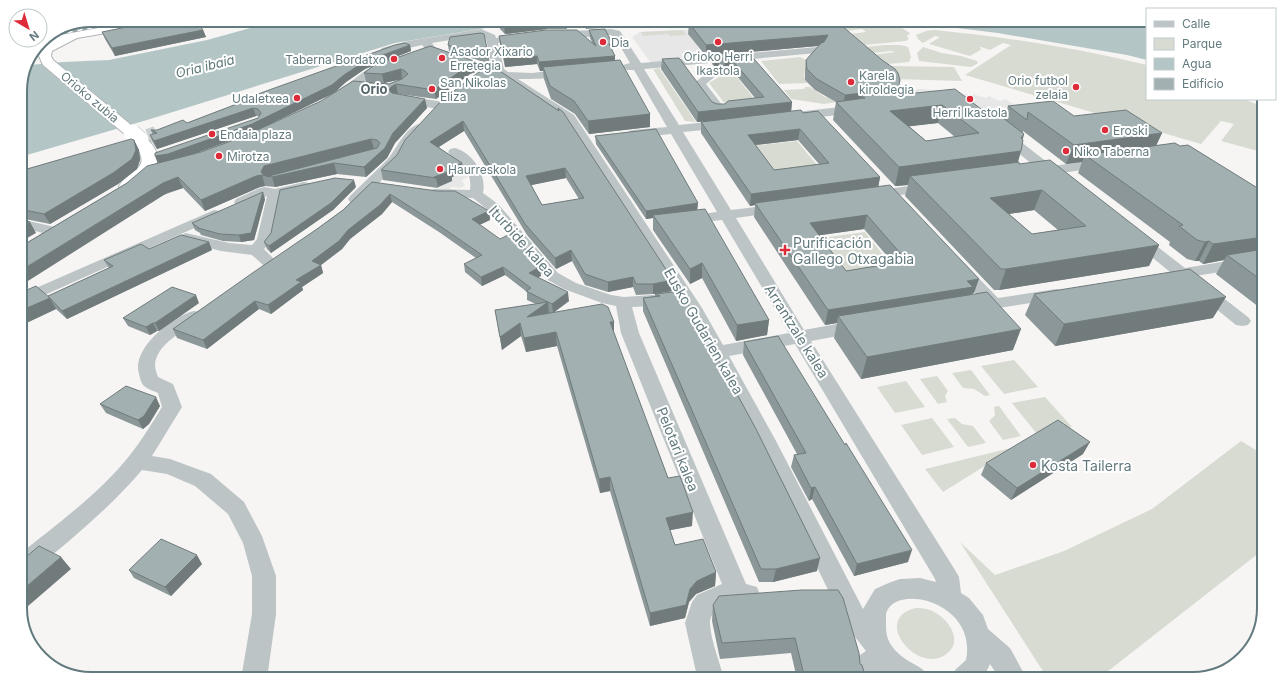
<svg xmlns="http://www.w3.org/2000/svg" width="1284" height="699" viewBox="0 0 1284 699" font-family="Inter,sans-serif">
  <rect width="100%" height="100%" fill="#f6f5f3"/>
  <path fill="#e7e7e7" d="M 782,25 L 806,47 L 651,63 L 632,37 L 640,32 Z
    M 921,89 L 956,92 L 970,95 L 972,94 L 986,98 L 989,96 L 1000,101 L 1005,99 L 1017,106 L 986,110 L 966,102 L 918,97 L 908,90 Z
    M 459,162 L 468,177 L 462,180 L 465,186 L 460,188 L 452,187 L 449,190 L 407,183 Z"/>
  <path fill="#d8dbd2" d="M 830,25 L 900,27 L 910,33 L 907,36 L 909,39 L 906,41 L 854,46 L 841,35 L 866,32 L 862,29 L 839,32 Z
    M 683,30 L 686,35 L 670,36 L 668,34 L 643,36 L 641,32 Z
    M 934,30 C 1006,37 1077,48 1147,65 L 1147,99 L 1243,99 L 1264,107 L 1264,150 L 1258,151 L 1221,141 L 1234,124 L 1221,121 L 1201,144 L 965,75 L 1011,45 L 1003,43 L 990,50 L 981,47 L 979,48 L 982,49 L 970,56 L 929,44 L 940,37 L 935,36 L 923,43 L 918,39 L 916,35 L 926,31 Z
    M 885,45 L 901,45 L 908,47 L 911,57 L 909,62 L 877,65 L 866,56 L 895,52 L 892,51 L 863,54 L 856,48 Z
    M 923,47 L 942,53 L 961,56 L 977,61 L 978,63 L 971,67 L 919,61 L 917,53 Z
    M 800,57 L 808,61 C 805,69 802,76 807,83 L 779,84 L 761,61 Z
    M 888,66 L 954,67 L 962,81 L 893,79 Z
    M 659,68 L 696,122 L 685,121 L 653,69 Z
    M 731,70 L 760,106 L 729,109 L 709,83 L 724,74 L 722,71 Z
    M 805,87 L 810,87 L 825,97 L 843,101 L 824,104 L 791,99 L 784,90 L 804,89 Z
    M 797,141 L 822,171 L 773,177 L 751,146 Z
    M 865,232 L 898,274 L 851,281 L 820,238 Z
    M 1014,360 L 1038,387 L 1004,394 L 981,366 Z
    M 971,370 L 990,395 L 985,396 L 974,389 L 963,388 L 952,373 Z
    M 937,376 L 948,391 L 945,396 L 947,402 L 938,404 L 920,379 Z
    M 906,381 L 925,407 L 895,413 L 877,387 Z
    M 1045,397 L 1072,427 L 1037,434 L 1012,403 Z
    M 999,406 L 1021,436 L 1003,440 L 989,421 L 995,415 L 994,407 Z
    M 932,418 L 954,447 L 922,455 L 901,425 Z
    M 955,418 L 962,424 L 973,426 L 986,443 L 968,447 L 947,419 Z
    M 1241,441 L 1264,455 L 1264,549 L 1098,679 L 1048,679 L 960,542 L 995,575 L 1064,551 L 1152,509 Z
    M 1015,447 L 943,492 L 925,469 Z
    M 916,608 C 923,608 930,609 936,613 C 950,621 964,643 945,655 C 916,674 871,618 916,608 Z"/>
  <path fill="#b4c5c5" d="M 280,20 L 535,20 L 395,43 L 147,120 L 20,157 L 20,87 L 30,65 L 63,62 L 109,60 L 207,40 Z
    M 803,20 L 1147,20 L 1147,60 L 1127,55 L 998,33 L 957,28 L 883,23 Z"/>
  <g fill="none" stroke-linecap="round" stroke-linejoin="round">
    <path stroke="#cad0d0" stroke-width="14" stroke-dasharray="14 7" stroke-linecap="butt" d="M 128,143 L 156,133"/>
    <g stroke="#afb6b7" stroke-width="2">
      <path id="highway" d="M 139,20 L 165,20 L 163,23 L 159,24 L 77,38 L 52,51 L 51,56 L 53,60 L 137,130 L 140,133 L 138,136 L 145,137 C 150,142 156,148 157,155 C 160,168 144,184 133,189 C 129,192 125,191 121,190 L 119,186 C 133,165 154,171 132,140 L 134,137 L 127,136 L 43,65 L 39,56 L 42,46 L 53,40 L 52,38 L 54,35 Z"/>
    </g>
    <path fill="#bdc4c6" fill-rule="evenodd" d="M 481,29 L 495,35 L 496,38 L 524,34 L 529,37 L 524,40 L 498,43 L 504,69 L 508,72 L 532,73 L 567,69 L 571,70 L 572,72 C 566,79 529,79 518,79 L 574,115 L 702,308 L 723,345 L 789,333 L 722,220 L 685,224 L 680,223 L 678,220 L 680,217 L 685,216 L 717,212 L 671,134 L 633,138 L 629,137 L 627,134 L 629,131 L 633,130 L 667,127 L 634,70 L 627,70 L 622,67 L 623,65 L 630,63 L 616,39 L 611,35 C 599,36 559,41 552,33 L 557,30 L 574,31 L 611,29 L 620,31 L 641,63 L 817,47 L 821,48 L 822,50 L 817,53 L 644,69 L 679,125 L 725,120 L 729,121 L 731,124 L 729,127 L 725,128 L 683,132 L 731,210 L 779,204 L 784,205 L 786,208 L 784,211 L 779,212 L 736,218 L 804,330 L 859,320 L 865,322 L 868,326 L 865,330 L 859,332 L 811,341 L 955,570 L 959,577 L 961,593 L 969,598 L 983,615 L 988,629 L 1010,648 L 1027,679 L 1000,679 L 990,664 L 983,679 L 951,679 L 955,670 L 966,660 C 978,602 894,582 886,614 C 886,617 886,621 886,623 C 886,629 886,634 888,639 C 892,650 904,659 914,664 C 917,666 922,668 924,671 C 926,672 927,677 928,679 L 891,679 L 881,671 L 882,679 L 856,679 C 854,664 853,659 866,651 L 844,623 L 756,441 L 686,308 L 565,120 L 496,74 L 475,69 L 427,51 L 422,45 L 386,53 L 381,50 L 382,48 L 408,41 ZM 480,35 L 486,39 L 492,66 L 482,64 L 435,47 L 432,43 ZM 795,344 L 935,579 L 936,582 L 920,578 L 900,579 L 891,582 L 875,589 L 863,609 L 862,607 L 776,441 L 729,356 Z
      M 385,62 L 389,63 L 390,65 L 389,67 L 374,74 L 343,98 L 335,98 L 333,96 L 335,94 L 366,70 Z
      M 718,67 L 723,70 L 706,84 L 726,110 L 724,113 L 716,113 L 694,83 L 714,68 Z
      M 403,96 L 438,101 L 442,102 L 444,105 L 442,108 L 438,109 L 399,102 L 397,100 L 399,98 Z
      M 858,105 L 862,106 L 864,109 L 862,112 L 796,120 L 792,119 L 790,116 L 792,113 L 796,112 Z
      M 419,124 L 423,125 L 425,128 L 406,149 L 398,164 L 360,202 L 355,203 L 350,202 L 348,199 L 350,196 C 362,184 374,173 386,161 C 396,151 404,128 419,124 Z
      M 1003,130 L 1007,131 L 1052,166 L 1104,159 L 1109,160 L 1111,163 L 1109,166 L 1104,167 L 1061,173 L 1064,177 L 1062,180 L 1057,181 L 1052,180 L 1047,175 L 1037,175 L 1035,172 L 1038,169 L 999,137 L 997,134 L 999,131 Z
      M 455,148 C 473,153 487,175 483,193 L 498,204 L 558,273 L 576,283 L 611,295 L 624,297 L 666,294 L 672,295 L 674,299 L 672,303 L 653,306 L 632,307 L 639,333 L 746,584 L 757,587 L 760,595 L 757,603 C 744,607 737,602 726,605 C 718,607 709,615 710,624 C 711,640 718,657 722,672 L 719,679 L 699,679 L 696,672 L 685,623 L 692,602 L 697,595 L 722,584 L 621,333 L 616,306 L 602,303 L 564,289 L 546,279 L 488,210 L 473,198 L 430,196 L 428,193 L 430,190 L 435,189 L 470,190 C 473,168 458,166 448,152 L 450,149 Z
      M 304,182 L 309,183 L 311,186 L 309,189 L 281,196 L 272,240 L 264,249 L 277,262 L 275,265 L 269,267 L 263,265 L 252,255 L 221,251 L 181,241 L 178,238 L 181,235 L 186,233 L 229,243 L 252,245 L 257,239 L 267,196 L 246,205 L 241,206 L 236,205 L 234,202 L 236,199 L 260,188 L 265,187 L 275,189 Z
      M 931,183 L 936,184 L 938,187 L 936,190 L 873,199 L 868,198 L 866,195 L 868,192 L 873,191 Z
      M 214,210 L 219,211 L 221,214 L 219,217 L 20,306 L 20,295 Z
      M 20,219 L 59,228 L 62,231 L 59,234 L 54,236 L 20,227 Z
      M 1136,232 L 1141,234 L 1185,268 L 1264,255 L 1264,265 L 1195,276 L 1248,317 L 1251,321 L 1248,325 L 1242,326 L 1236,325 L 1178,278 L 1170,277 L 1168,274 L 1170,272 L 1131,240 L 1128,237 L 1131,234 Z
      M 960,263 L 966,265 L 998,298 L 1056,289 L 1062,290 L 1064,294 L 1062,298 L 1056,299 L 973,312 L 967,311 L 965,307 L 967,303 L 982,300 L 952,268 L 954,265 Z
      M 194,311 L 200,312 L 203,316 L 200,320 C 185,330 156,344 155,365 C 155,369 157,374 158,377 L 173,384 L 182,407 L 152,456 L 170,459 L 211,474 L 244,502 L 262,536 L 276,576 L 276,614 L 267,679 L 241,679 L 252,614 L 252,576 L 243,543 L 228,514 L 195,486 L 167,474 L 142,470 C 108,510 68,542 28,575 L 20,578 L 20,554 C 58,523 99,494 130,455 C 142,440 152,423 162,407 L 158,393 C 154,391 147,389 144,386 C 141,383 140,378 139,374 C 131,349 172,316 194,311 Z"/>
    <use href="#highway" fill="#fff" fill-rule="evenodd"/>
    <g stroke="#9ba7a9" stroke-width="2.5">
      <path id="rail" d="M 48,36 L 134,20"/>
    </g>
    <use href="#rail" stroke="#fff" stroke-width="1.5" stroke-dasharray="5" stroke-linecap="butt"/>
    <g stroke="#afb6b7" stroke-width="18" stroke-linecap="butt">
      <path id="highway-bridge" d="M 132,133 L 140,140"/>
    </g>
    <use href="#highway-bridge" stroke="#fff" stroke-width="17"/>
  </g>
  <path fill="#8b9798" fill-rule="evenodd" d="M 499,20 L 566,20 L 567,29 L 547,29 L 505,34 L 500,29 Z
    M 582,20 L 600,20 L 601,28 L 586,29 Z
    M 791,22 L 896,95 L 981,109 L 1004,119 L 1008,106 L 1074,116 L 1162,133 L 1156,146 L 1180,146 L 1264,192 L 1264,311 L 1216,274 L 1224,260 L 1203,264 L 1199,261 L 1195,261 L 1187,259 L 1169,245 L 1170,242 L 1078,173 L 1082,162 L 1066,164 L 1023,131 L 1023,133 L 1024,134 L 1023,139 L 1021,151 L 1018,162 L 1019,164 L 1159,245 L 1149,266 L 999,290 L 994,290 L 905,196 L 908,185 L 895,186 L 833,120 L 836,102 L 815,90 L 805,80 L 805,71 L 806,60 L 819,46 L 747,52 L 792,102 L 791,112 L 803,113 L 880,177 L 878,187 L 974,293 L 971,294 L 971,295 L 1013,350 L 861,379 L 834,338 L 837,323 L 825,325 L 754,217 L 755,205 L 750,206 L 701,133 L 701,122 L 697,122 L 661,69 L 662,59 L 712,102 L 717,104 L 725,104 L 755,98 L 731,69 L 724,69 L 719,66 L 714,66 L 712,64 L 713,55 L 706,56 L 688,34 L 689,23 ZM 938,123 L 955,137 L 926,141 L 909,126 ZM 798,140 L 819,164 L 774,170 L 755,145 ZM 1034,210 L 1058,230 L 1032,234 L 1009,214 ZM 864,229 L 893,263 L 846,271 L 819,235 Z
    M 203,30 L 206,37 L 115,56 L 105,39 L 102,32 Z
    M 589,30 L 612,43 L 612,50 L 615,61 L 650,114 L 650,127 L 589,134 L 575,114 L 551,99 L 544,79 L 543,71 L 540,71 L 537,64 L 505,67 L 500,44 L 499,36 L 592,42 L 590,38 Z
    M 410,45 L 411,51 L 365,69 L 346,82 L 334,93 L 267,125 L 381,83 L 366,82 L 364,73 L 373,66 L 478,71 L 470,74 L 436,99 L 398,94 L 397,94 L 427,108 L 395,143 L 387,158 L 366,177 L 337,174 L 275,187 L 265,186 L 260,187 L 205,211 L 183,188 L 21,246 L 127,183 L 158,163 L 258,118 L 259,116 L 256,116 L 157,149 L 153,143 L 150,135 L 153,135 L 151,130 L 157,130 L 187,123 L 240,103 L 239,101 ZM 402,79 L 389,84 L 384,83 L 403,79 ZM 250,133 L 242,137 L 201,152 L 193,154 ZM 374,149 L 375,149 L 269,176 Z
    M 448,45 L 489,58 L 490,64 L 449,51 Z
    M 494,67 L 558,110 L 558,108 L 673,280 L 673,291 L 653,294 L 636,295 L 633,287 L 608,292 L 585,285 L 572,261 L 556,269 L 527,235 L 464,131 L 439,147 L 464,172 L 452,177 L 452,181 L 438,187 L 438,188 L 383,180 L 381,170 ZM 566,178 L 579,199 L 542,205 L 531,185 Z
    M 595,136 L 698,203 L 697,210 L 769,320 L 767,335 L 736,341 L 702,278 L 690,284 L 653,230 L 653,218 L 646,219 L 596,144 Z
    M 134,140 L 139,150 L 140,160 L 137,169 L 118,184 L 50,224 L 20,218 L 20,171 Z
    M 372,182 L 489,211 L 490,220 L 479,225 L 541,276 L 538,277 L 569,301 L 553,313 L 614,335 L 668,478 L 692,526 L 670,530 L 675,545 L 716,572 L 715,586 L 696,594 L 689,602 L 685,618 L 650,626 L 610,491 L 600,493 L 557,346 L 526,352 L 521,336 L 502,350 L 495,310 L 536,304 L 527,300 L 527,292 L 505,275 L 482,286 L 465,272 L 464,264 L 476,258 L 439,232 L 392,202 L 382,214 L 350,239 L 342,249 L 321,265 L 323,273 L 302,287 L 303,290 L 271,314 L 259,309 L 207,349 L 177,338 L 173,329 L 317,229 L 343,210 Z
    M 356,187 L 333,210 L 271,253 L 267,249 L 264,242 Z
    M 265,199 L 254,240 L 241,242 L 223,241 L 201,235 L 200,233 L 195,230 L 192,223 Z
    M 149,249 L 212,250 L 67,319 L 56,309 L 20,326 L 20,293 L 48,296 L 109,268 L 104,260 Z
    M 681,291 L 817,571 L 773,582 L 759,582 L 643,311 L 643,298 L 655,296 L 655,294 Z
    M 1034,294 L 1213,318 L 1055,346 L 1025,315 Z
    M 199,303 L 159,331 L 157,331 L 150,335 L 128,326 L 123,318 Z
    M 744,342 L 908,562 L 854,576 L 812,499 L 809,501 L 791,467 L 794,455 L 797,454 L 743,355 Z
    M 100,404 L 160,406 L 149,424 L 143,429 L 106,413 Z
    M 1083,454 L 1011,500 L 981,475 L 986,463 Z
    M 202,564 L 171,596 L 134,578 L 129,570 Z
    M 713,605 L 860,664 L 866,679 L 797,679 L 791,653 L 720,659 L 712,621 Z"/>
  <path fill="#717b7c" d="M 543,20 L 546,20 L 547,29 L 505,34 L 504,25 Z
    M 203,30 L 206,37 L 115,56 L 112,48 Z
    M 828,35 L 827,45 L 706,56 L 706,45 Z
    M 612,43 L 612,51 L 609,44 Z
    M 410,45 L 411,51 L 365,69 L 346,82 L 334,93 L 254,132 L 172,162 L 158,164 L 155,156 L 252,124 L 344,75 L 364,62 Z
    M 537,56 L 537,64 L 505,67 L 504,58 Z
    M 615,56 L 615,64 L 543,67 L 543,71 L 540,71 L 539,62 Z
    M 719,56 L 719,66 L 714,66 L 715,57 Z
    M 731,59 L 731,69 L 724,69 L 725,60 Z
    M 477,62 L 478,71 L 470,74 L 436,99 L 434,90 L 469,65 Z
    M 401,69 L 402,79 L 384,83 L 382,74 Z
    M 900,80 L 895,100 L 865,98 L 861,96 L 860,104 L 843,106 L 845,95 Z
    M 396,84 L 398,94 L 393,96 L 389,90 L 391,87 Z
    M 425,99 L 427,108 L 395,143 L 387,158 L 366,177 L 364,167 L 393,133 Z
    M 792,102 L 791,112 L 697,122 L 698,112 Z
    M 942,105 L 938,123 L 887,129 L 890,111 Z
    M 253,108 L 256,116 L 157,149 L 154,141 Z
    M 650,114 L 650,127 L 589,134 L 588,121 Z
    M 463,121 L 464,131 L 432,151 L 430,142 Z
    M 800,129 L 798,140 L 747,146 L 748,135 Z
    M 1162,133 L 1153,152 L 1085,155 L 1082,162 L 1066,164 L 1074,145 Z
    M 1024,134 L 1018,152 L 1021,151 L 1015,171 L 910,176 L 908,185 L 895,186 L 899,167 L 1021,138 Z
    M 371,139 L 374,149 L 268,177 L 263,175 L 261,172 L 264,166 Z
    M 134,140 L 139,150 L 140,160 L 137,169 L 118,184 L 50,224 L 44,214 Z
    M 334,163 L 337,174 L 275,187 L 272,177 Z
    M 462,163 L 464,172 L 452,177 L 452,181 L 438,187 L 436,178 L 434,177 L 447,169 Z
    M 565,168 L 566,178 L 527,186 L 526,176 Z
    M 262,175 L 265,186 L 260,187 L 205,211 L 201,200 L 256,176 Z
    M 178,177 L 183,188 L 167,193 L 20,286 L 20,271 L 163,183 Z
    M 880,177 L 878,189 L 755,203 L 755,205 L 750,206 L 751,194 Z
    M 354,180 L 356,187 L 333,210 L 271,253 L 269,246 Z
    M 1042,190 L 1034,210 L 984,218 L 990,198 Z
    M 263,192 L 265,199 L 254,240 L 241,242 L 239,235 Z
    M 390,194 L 392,202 L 382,214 L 350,239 L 342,249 L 321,265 L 323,273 L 302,287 L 303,290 L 271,314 L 268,305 L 296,280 L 312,261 Z
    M 698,203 L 697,212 L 653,215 L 653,218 L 646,219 L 646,211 Z
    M 489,211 L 490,220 L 473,228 L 472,219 Z
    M 867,215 L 864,229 L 808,237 L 810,223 Z
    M 30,222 L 36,233 L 20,242 L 20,228 Z
    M 1264,237 L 1264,254 L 1227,255 L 1224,260 L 1203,264 L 1213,244 Z
    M 1209,241 L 1199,261 L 1195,261 L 1205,242 Z
    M 209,242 L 212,250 L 67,319 L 62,311 Z
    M 1159,245 L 1149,266 L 999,290 L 1006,269 Z
    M 571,250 L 572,261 L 556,269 L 555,258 Z
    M 702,263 L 702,278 L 690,284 L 690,269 Z
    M 503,267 L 505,275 L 482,286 L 481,277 Z
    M 540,267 L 541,276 L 530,281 L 529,273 Z
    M 633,277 L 633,287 L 608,292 L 608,282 Z
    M 979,279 L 974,293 L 971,294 L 969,302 L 838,316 L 837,323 L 825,325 L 828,310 L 967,281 Z
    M 673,280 L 673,291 L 653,294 L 653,284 Z
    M 568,292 L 569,301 L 553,313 L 552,304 Z
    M 196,295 L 199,303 L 159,331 L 155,323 Z
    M 1226,297 L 1213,318 L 1055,346 L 1064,324 Z
    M 50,298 L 56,309 L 20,326 L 20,311 Z
    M 255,301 L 259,309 L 207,349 L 203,340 Z
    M 548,302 L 549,316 L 527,317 Z
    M 769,320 L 767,335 L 736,341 L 737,325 Z
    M 610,322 L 614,322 L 614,335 Z
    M 153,323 L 157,331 L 150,335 L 146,327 Z
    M 520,323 L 521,336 L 502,350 L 500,337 Z
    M 1021,329 L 1013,350 L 861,379 L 867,357 Z
    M 556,332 L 557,346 L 526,352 L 524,338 Z
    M 156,397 L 160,406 L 149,424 L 143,429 L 138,420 Z
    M 1090,442 L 1083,454 L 1011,500 L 1017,488 Z
    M 610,477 L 610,491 L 600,493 L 599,479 Z
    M 815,487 L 812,499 L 809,501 L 811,488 Z
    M 693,512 L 692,526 L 666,531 L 666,518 Z
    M 912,550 L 908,562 L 854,576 L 857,564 Z
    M 197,555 L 202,564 L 171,596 L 165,587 Z
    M 61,557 L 71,569 L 20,613 L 20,592 Z
    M 820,558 L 817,571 L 773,582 L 776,569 Z
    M 716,572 L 715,586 L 696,594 L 689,602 L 685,618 L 650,626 L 650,613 L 690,589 L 697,581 Z"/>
  <path fill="#a2b0b1" stroke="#717b7c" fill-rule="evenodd" d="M 162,20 L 195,20 L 203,30 L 112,48 L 102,32 Z
    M 499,20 L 543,20 L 504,25 Z
    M 728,20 L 753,20 L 756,23 L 786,20 L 789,20 L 791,22 L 813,20 L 835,20 L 882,60 L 895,69 L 898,73 L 900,80 L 898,89 L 845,95 L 817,79 L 807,69 L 806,60 L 821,43 L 824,42 L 828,35 L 706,45 L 689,23 Z
    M 605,29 L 612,43 L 609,44 L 615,56 L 539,62 L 537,56 L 504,58 L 499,36 L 546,30 L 577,30 L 596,46 L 589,30 Z
    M 481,33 L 484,34 L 489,58 L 448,45 L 450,37 Z
    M 405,43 L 410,45 L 364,62 L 344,75 L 332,85 L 252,124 L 168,154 L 155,156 L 155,153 L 258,118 L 261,113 L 258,109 L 253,108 L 154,141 L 150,135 L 157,133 L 151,130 L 157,130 L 183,120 L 187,123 L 242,102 L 239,101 L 269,90 L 395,45 Z
    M 430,46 L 477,62 L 469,65 L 434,90 L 396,84 L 391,87 L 389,90 L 392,93 L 425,99 L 393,133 L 385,148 L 364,167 L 334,163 L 272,177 L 262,175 L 256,176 L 201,200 L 178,177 L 163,183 L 20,271 L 20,247 L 127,183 L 147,166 L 201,152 L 242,137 L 321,101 L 353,81 L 389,84 L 402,79 L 408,74 L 405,71 L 401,69 L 382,74 L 364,73 L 373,66 ZM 371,139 L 377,140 L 380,143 L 377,148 L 269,176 L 264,175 L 261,172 L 264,166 Z
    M 747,51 L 792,102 L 698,112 L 662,59 L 679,58 L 712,102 L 717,104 L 725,104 L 728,101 L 764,97 L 731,59 L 725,60 L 719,56 L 715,57 L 713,54 Z
    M 620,60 L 650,114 L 588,121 L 574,101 L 550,86 L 543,67 Z
    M 494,67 L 559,111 L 558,108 L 563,112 L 673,280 L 653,284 L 636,284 L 633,277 L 608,282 L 585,274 L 571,250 L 555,258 L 525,224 L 463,121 L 430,142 L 462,163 L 447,169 L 451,171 L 434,177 L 436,178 L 381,170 L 397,155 L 405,140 L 442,100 L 479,72 ZM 565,168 L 584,198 L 542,205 L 526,176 Z
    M 955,89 L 981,109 L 990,108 L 1024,134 L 1021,138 L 1023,140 L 1021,151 L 899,167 L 836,102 L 865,98 L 861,96 L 897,93 L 896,95 ZM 942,105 L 979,133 L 926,141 L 890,111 Z
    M 1053,101 L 1074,116 L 1126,110 L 1162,133 L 1074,145 L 1028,112 L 1027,120 L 1008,106 Z
    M 801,110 L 803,113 L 818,111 L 880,177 L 751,194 L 701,122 ZM 800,129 L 829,163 L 774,170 L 748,135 Z
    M 656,129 L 698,203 L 646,211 L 595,136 Z
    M 131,139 L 134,140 L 136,150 L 132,159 L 113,173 L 44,214 L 20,209 L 20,171 Z
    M 1175,143 L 1180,146 L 1188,145 L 1264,192 L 1264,237 L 1213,244 L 1209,241 L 1205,242 L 1197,240 L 1179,226 L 1183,225 L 1085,155 Z
    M 1050,160 L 1159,245 L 1006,269 L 1001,269 L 910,176 L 1019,162 L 1019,164 ZM 1042,190 L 1086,226 L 1032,234 L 990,198 Z
    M 335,178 L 354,180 L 331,203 L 269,246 L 264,242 L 271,233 L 280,190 Z
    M 372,182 L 437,191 L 455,191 L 489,211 L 472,219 L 500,239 L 512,233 L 540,267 L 529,273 L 568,292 L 552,304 L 526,291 L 531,288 L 503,267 L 481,277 L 464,264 L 482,255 L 437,224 L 390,194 L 380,205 L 348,230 L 339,241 L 312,261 L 321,265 L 296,280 L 301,282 L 268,305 L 255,301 L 203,340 L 173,329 L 251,274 L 317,229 L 343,210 Z
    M 890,185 L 979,279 L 967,281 L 973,287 L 828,310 L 755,203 ZM 867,215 L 907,261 L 846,271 L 810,223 Z
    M 263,192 L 251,233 L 239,235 L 220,234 L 198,228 L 199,228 L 192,223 Z
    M 705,209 L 769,320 L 737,325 L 702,263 L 690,269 L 653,215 Z
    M 20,219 L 30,222 L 20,228 Z
    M 181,235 L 209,242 L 62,311 L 48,296 L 113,266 L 104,260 L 141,244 L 149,249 Z
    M 1264,249 L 1264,282 L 1227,255 Z
    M 1190,269 L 1226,297 L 1064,324 L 1034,294 Z
    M 36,286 L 50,298 L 20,311 L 20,293 Z
    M 172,287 L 196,295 L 155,323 L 153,323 L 146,327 L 123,318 Z
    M 681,291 L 756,429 L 820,558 L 776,569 L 761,569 L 643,298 L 660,296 L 655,294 Z
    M 987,292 L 1021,329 L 867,357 L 838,316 Z
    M 548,302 L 527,317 L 602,304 L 608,307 L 614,322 L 610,322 L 668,478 L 680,476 L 693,512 L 666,518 L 675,545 L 703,539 L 716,572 L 697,581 L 690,589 L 686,605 L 650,613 L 610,477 L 599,479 L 556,332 L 524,338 L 520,323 L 500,337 L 495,310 Z
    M 778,336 L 845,445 L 846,443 L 912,550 L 857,564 L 815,487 L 811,488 L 794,455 L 806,453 L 744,342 Z
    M 126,386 L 156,397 L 144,416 L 138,420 L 100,404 Z
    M 1058,420 L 1090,442 L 1017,488 L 986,463 Z
    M 161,539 L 197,555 L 165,587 L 129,570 Z
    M 39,546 L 61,557 L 20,592 L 20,562 Z
    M 802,590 L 838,590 L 843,598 L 859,653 L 860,664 L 862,665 L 866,679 L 805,679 L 795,638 L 722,643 L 713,605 L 719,596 Z
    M 703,678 L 703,679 L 693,679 Z"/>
  <g fill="#de2b3a" stroke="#fff" stroke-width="1.5">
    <circle cx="603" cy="42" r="4"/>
    <circle cx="718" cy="42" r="4"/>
    <circle cx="442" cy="58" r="4"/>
    <circle cx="394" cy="59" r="4"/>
    <circle cx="851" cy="82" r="4"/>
    <circle cx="1076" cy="87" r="4"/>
    <circle cx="432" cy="89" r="4"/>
    <circle cx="297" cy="98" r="4"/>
    <circle cx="970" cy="99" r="4"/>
    <circle cx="1105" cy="130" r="4"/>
    <circle cx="212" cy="134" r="4"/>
    <circle cx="1066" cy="151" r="4"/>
    <circle cx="219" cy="156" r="4"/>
    <circle cx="440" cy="169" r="4"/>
    <path d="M783 244h4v4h4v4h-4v4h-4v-4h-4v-4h4z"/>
    <circle cx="1033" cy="465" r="4"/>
  </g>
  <g text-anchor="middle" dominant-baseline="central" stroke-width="4" stroke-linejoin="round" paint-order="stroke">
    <g font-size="12" fill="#627a7e" stroke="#fff" text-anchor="start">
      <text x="611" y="42">Dia</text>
      <text x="450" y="51">Asador Xixario<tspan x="450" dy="14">Erretegia</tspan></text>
      <text x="718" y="56" text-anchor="middle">Orioko Herri<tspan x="718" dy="14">Ikastola</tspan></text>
      <text x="386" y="59" text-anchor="end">Taberna Bordatxo</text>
      <text x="859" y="75">Karela<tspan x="859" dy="14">kiroldegia</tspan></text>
      <text x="1068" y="80" text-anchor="end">Orio futbol<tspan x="1068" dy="14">zelaia</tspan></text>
      <text x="440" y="82">San Nikolas<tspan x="440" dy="14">Eliza</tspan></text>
      <text x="289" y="98" text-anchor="end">Udaletxea</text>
      <text x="970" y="112" text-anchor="middle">Herri Ikastola</text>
      <text x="1113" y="130">Eroski</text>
      <text x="220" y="134">Endaia plaza</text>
      <text x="1074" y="151">Niko Taberna</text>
      <text x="227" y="156">Mirotza</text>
      <text x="448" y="169">Haurreskola</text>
    </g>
    <g font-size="12" fill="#627a7e" stroke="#fff">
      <text transform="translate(90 97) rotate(40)">Orioko zubia</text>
    </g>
    <g font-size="13" font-style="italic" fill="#5d7978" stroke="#fff">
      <text transform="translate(205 66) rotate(-14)">Oria ibaia</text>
    </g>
    <g font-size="13" font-weight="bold" fill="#546669" stroke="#fff">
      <text x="374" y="89">Orio</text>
    </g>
    <g font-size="14" fill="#627a7e" stroke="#fff">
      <text transform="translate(522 241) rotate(48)">Iturbide kalea</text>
      <text transform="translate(704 331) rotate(60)">Eusko Gudarien kalea</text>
      <text transform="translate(797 331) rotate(58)">Arrantzale kalea</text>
      <text transform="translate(678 449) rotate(68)">Pelotari kalea</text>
    </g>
    <g font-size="14" fill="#627a7e" stroke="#fff" text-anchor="start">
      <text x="793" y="242">Purificación<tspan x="793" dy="16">Gallego Otxagabia</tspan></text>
      <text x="1041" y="465">Kosta Tailerra</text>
    </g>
  </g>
  <path d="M0 0H1284V699H0ZM91 27H1193A64 64 0 0 1 1257 91V608A64 64 0 0 1 1193 672H91A64 64 0 0 1 27 608V91A64 64 0 0 1 91 27Z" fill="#fff" fill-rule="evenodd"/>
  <path fill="none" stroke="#627a7e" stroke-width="2" d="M91 27H1193A64 64 0 0 1 1257 91V608A64 64 0 0 1 1193 672H91A64 64 0 0 1 27 608V91A64 64 0 0 1 91 27Z"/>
  <rect x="1146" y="8" width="130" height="92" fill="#ffffff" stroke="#c0cacb"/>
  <rect x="1154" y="21" width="20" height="6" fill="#bdc4c6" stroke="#c0cacb"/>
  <text x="1182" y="28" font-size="12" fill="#627a7e">Calle</text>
  <rect x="1154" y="38" width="20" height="12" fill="#d8dbd2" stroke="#c0cacb"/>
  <text x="1182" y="48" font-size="12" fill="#627a7e">Parque</text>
  <rect x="1154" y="58" width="20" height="12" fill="#b4c5c5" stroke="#c0cacb"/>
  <text x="1182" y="68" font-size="12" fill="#627a7e">Agua</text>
  <rect x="1154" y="78" width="20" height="12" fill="#a2b0b1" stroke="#c0cacb"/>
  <text x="1182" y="88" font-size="12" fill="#627a7e">Edificio</text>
  <g transform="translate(28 28) rotate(142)"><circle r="19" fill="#ffffff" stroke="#c0cacb"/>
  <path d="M0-3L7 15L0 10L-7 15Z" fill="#de2b3a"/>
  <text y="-6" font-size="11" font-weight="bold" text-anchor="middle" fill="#627a7e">N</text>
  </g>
</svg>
